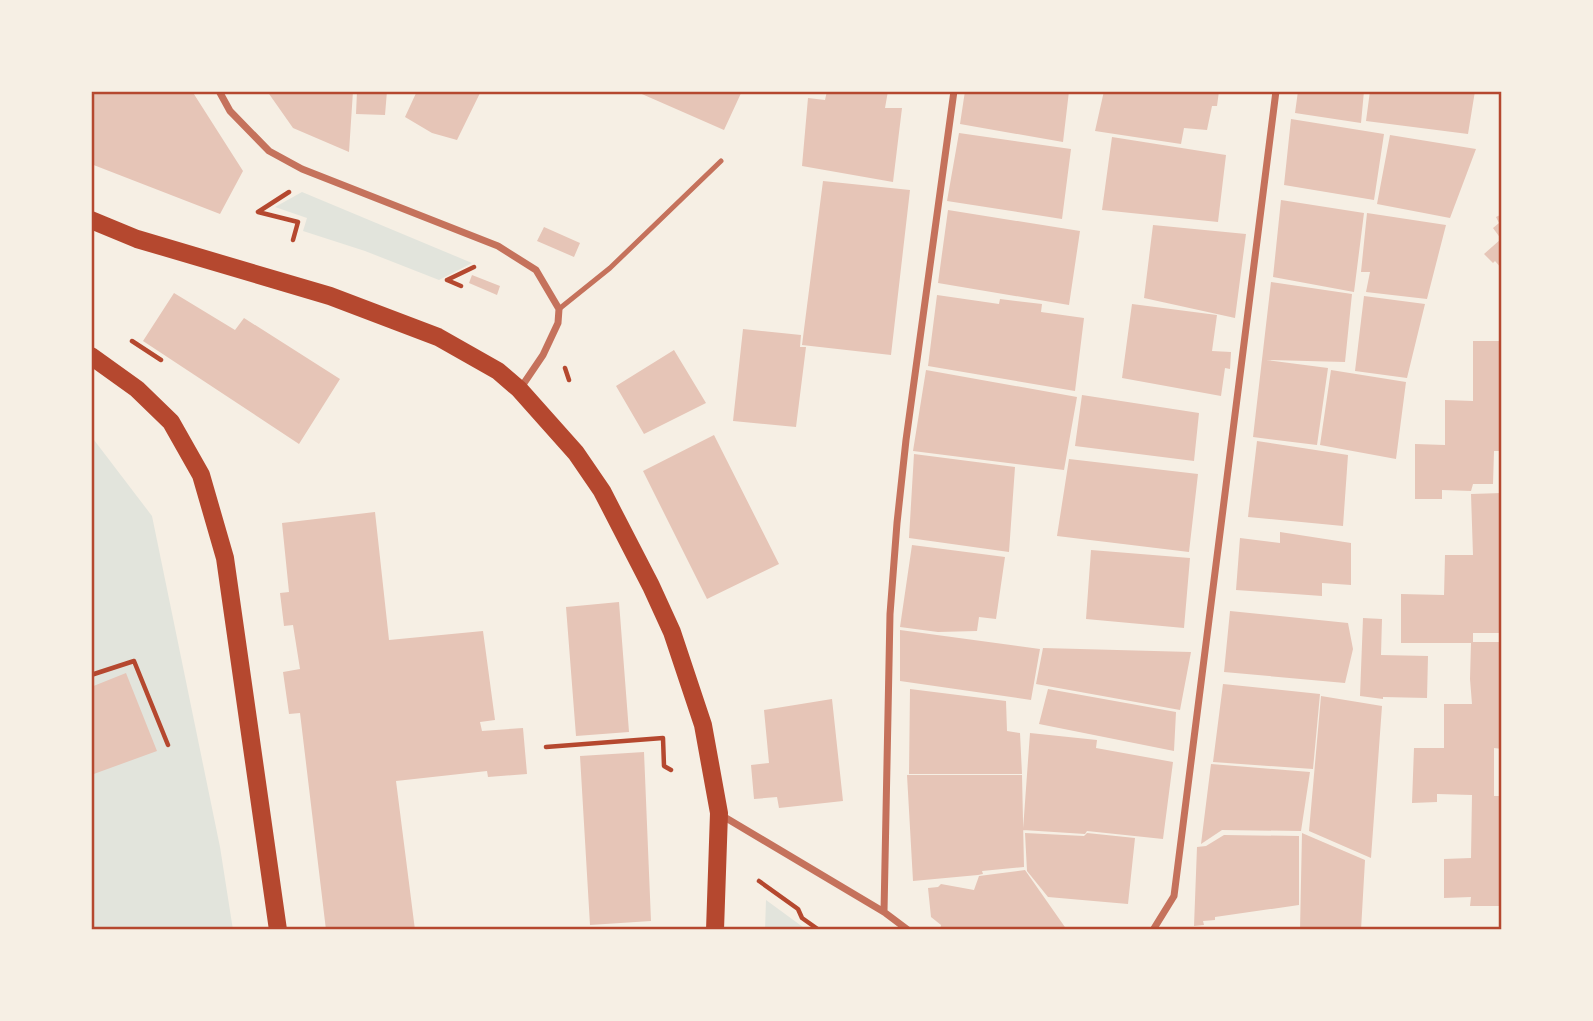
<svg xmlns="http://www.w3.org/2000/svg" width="1593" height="1021" viewBox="0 0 1593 1021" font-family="Spectral,serif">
  <rect width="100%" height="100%" fill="#f6efe4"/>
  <path fill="#e2e4dc" d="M 302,192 L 472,263 L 439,280 L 365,251 L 303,231 L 307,218 L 275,207 Z
    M 91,436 L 152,516 L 220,847 L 233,930 L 91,930 Z
    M 766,900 L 807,930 L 765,930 Z"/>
  <path fill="#e6c5b7" d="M 91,91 L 192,91 L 243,171 L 220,214 L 91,164 Z
    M 267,91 L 353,91 L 349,152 L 293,128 Z
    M 357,91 L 387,91 L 385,115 L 356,114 Z
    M 417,91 L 481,91 L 457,140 L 432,133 L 405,117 Z
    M 635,91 L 742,91 L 724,130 Z
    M 827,91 L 888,91 L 885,108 L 902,108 L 893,182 L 802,166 L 808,98 L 825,100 Z
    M 965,91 L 1069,91 L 1063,142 L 960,124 Z
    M 1104,91 L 1219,91 L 1217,106 L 1212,106 L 1207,130 L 1184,128 L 1181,144 L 1095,131 Z
    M 1298,91 L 1364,91 L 1361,123 L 1295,113 Z
    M 1370,91 L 1475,91 L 1468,134 L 1366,121 Z
    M 1291,119 L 1384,134 L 1374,200 L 1284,185 Z
    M 959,133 L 1071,149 L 1062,219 L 947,201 Z
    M 1390,135 L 1476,149 L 1450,218 L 1377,204 Z
    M 1112,137 L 1226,155 L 1218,222 L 1102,210 Z
    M 823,181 L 910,190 L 891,355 L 802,345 Z
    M 1281,200 L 1364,213 L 1354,292 L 1273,277 Z
    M 948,210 L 1080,231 L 1069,305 L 938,283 Z
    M 1367,213 L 1446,225 L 1427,299 L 1366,292 L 1370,272 L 1361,272 Z
    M 1502,214 L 1502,269 L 1495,261 L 1493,263 L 1484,254 L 1501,239 L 1493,228 L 1499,223 L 1496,217 Z
    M 1153,225 L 1246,234 L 1235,318 L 1144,298 Z
    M 544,227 L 580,243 L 574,257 L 537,241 Z
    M 472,275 L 500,286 L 497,295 L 469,283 Z
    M 1271,282 L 1352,294 L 1345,362 L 1266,360 L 1328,368 L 1317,445 L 1253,437 Z
    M 174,293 L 235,330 L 244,318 L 340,379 L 299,444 L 143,341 Z
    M 937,295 L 999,304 L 1000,299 L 1042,304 L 1041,312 L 1084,318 L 1075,391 L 928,366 Z
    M 1364,296 L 1425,304 L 1407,378 L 1355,371 Z
    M 1132,304 L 1217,315 L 1212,351 L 1231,352 L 1230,369 L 1225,368 L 1221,396 L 1122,378 Z
    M 743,329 L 801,335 L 800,347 L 806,347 L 796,427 L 733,421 Z
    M 1473,341 L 1502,341 L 1502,451 L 1494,451 L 1493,484 L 1473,484 L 1471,491 L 1442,490 L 1442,499 L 1415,499 L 1415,444 L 1445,445 L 1445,400 L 1473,401 Z
    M 674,350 L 706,403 L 644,434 L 616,386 Z
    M 926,370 L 1077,397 L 1064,470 L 913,451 Z
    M 1331,370 L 1406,382 L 1396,459 L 1320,445 Z
    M 1082,395 L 1199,413 L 1194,461 L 1075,446 Z
    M 714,435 L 779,564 L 707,599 L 643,471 Z
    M 1257,441 L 1348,455 L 1343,526 L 1248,517 Z
    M 914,454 L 1015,467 L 1009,552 L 909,538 Z
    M 1069,459 L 1198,474 L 1189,552 L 1057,536 Z
    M 1502,493 L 1502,633 L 1473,633 L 1473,642 L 1502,642 L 1502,749 L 1494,748 L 1494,796 L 1502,796 L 1502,906 L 1470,906 L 1471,897 L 1444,898 L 1444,859 L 1471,858 L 1472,795 L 1437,794 L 1437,802 L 1412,803 L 1414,748 L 1444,748 L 1444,704 L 1472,704 L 1470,679 L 1471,643 L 1401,643 L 1401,594 L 1444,595 L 1445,555 L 1473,555 L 1471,494 Z
    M 375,512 L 389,640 L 483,631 L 495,720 L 480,722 L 482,731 L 523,728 L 527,774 L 488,777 L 487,771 L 396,781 L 415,930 L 326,930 L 300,713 L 289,714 L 283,672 L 300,669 L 293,625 L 284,626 L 280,593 L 289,592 L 282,523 Z
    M 1280,532 L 1351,543 L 1351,585 L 1322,583 L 1322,596 L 1236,590 L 1240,538 L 1280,543 Z
    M 912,545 L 1005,557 L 996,619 L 979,617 L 977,631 L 938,632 L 900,627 Z
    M 1091,550 L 1190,558 L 1184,628 L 1086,619 Z
    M 619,602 L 629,732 L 576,736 L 566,607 Z
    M 1230,611 L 1348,623 L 1353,649 L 1345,683 L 1224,672 Z
    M 1363,618 L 1382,619 L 1381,655 L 1428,656 L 1427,698 L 1383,697 L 1383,699 L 1360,696 Z
    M 900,630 L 1040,649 L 1031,700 L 900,681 Z
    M 1043,648 L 1191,652 L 1180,710 L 1036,684 Z
    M 126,673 L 157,751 L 91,775 L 91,687 Z
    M 1223,684 L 1320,694 L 1313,769 L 1213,762 Z
    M 910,689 L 1006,701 L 1007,731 L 1020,733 L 1022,774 L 909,774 Z
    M 1048,689 L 1176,712 L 1174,751 L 1039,724 Z
    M 1321,696 L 1382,706 L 1371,858 L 1309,831 Z
    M 832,699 L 843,801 L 779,808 L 777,797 L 754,799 L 751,765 L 769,763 L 764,710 Z
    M 1030,733 L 1097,740 L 1096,748 L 1173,762 L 1163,839 L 1087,831 L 1085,834 L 1023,830 Z
    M 644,752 L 651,921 L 590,925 L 580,756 Z
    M 1211,764 L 1310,772 L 1301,831 L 1222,830 L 1201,844 Z
    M 907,775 L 1022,775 L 1024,867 L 982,871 L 983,874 L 978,875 L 913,881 Z
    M 1025,833 L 1084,836 L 1087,833 L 1135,838 L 1128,904 L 1048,897 L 1027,871 Z
    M 1302,833 L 1365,860 L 1361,930 L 1300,930 Z
    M 1224,835 L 1299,836 L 1299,905 L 1215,917 L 1215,920 L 1203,921 L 1204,925 L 1194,926 L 1197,847 L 1206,846 Z
    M 1025,870 L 1067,930 L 940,930 L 941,925 L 931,917 L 928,888 L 938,887 L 941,884 L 974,890 L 979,876 Z"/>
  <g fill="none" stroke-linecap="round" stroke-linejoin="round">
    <path stroke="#b5482f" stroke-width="4.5" d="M 289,192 L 258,212 L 298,222 L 293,240
      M 447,280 L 474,267
      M 447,280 L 461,286
      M 132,341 L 161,360
      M 565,368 L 569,380
      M 91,675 L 134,661 L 168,745
      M 546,747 L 663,738 L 664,766 L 671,770
      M 759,881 L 798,909 L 802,918 L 819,930"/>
    <path stroke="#c5725c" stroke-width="5" d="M 559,309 L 610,268 L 721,161"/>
    <path stroke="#c5725c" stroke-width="7" d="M 219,91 L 230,111 L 269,151 L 302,169 L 498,246 L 536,270 L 559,309 L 558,323 L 543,355 L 520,389
      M 721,815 L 884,912 L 908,930
      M 884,912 L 890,614 L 897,523 L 906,440 L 954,91
      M 1153,930 L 1174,896 L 1276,91"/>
    <path stroke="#b5482f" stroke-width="18" d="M 91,220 L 137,239 L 330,296 L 438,337 L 498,371 L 519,389 L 576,453 L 602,491 L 651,586 L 672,632 L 703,725 L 719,813 L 715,930
      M 91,356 L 137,389 L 171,422 L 201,475 L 225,558 L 278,930"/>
  </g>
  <rect width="1593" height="1021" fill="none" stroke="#f6efe4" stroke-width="186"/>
  <rect x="93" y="93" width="1407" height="835" fill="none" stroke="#b5482f" stroke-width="2.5"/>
</svg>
